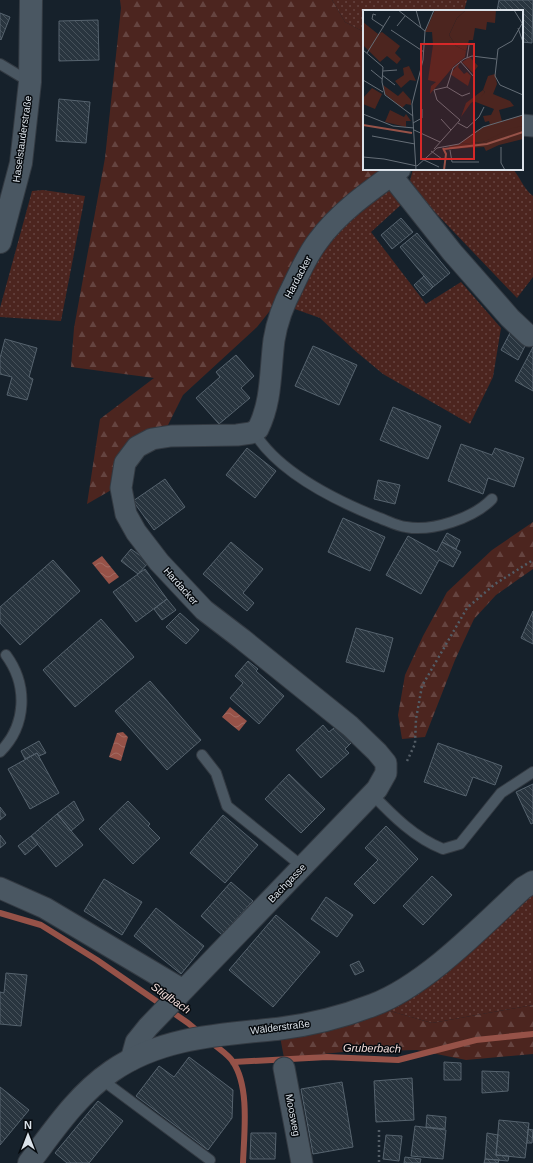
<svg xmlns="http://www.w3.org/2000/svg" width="533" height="1163" viewBox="0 0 533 1163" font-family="Helvetica,sans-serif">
  <defs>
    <pattern id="grass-dots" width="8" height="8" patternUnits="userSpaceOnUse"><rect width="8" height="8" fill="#4c251f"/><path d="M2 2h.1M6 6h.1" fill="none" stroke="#654440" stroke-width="1.8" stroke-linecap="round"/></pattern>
    <pattern id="forest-firs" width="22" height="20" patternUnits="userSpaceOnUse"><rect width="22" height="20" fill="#4c251f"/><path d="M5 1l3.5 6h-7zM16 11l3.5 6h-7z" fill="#654440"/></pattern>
    <pattern id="water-waves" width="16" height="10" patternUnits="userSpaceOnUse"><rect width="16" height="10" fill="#965248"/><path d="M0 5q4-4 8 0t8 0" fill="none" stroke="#a46b62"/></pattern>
    <pattern id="building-back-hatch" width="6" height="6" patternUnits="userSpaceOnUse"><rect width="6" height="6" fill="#29353f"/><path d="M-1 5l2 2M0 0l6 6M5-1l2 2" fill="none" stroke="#47525b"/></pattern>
  </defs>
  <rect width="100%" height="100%" fill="#16212b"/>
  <path fill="url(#grass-dots)" d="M 332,0 L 467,0 L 464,11 L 364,11 L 364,32 L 345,22 Z
    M 413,169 L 513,169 C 521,179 523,188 533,196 L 533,277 L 517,298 L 409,185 Z
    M 390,185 L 403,203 L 371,232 L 426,304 L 461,282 L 501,328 L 493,377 L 470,424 L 383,374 L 353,349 L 320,318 L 292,308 L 322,248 L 345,221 Z
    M 43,190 L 85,196 L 61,321 L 0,317 L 0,308 L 32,191 Z
    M 533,885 L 533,1005 L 432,1023 L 376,1007 Z"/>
  <path fill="url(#forest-firs)" d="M 120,0 L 332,0 L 345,22 L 364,32 L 364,169 L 384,169 L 355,189 L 324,218 L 297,253 L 277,302 L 257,327 L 183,395 L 167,427 L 113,489 L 87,504 L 100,419 L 154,378 L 71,367 L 74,328 L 105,158 L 121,8 Z
    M 533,522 L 533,569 L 496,595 L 474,619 L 455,660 L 425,737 L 402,739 L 398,715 L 405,675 L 423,636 L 447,592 L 492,550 Z
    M 533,1005 L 533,1054 L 466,1060 L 417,1050 L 343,1052 L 284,1058 L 279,1031 L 376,1007 L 432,1023 Z"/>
  <path fill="url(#water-waves)" d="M 102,556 L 119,577 L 109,584 L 92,563 Z
    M 230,707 L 247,721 L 239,731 L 222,717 Z
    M 123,732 L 128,737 L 121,761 L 109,757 L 117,733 Z"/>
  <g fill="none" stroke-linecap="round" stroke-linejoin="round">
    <path stroke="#965248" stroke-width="6" d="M 0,913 L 41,925 L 97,960 L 188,1023 L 200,1033
      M 210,1041 C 217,1048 228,1054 233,1062 C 250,1087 244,1134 243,1163
      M 233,1062 L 327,1057 L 398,1060 L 476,1040 L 533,1034"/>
  </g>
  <path fill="url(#building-back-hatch)" stroke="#56636e" d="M 499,0 L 533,0 L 532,43 L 522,42 L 522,11 L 497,11 Z
    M 0,13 L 10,17 L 1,40 L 0,39 Z
    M 98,20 L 99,60 L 59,61 L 59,21 Z
    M 59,99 L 90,102 L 86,143 L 56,141 Z
    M 401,218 L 413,232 L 392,249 L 381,235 Z
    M 417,233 L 450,273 L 433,287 L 400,247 Z
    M 424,276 L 433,287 L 423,296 L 414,285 Z
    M 511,331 L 533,343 L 533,347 L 526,344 L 518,360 L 501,350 Z
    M 5,339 L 37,348 L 29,377 L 33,379 L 27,400 L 7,395 L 12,377 L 0,374 L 0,358 Z
    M 313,346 L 357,365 L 339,405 L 295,386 Z
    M 533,347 L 533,391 L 515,381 Z
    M 236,355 L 254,376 L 241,388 L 250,398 L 219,424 L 196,398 L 220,377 L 216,372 Z
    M 393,407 L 441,426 L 428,459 L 380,440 Z
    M 461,444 L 492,455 L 495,448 L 524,458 L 514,487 L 488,478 L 483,494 L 448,481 Z
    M 247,448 L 276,471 L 255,498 L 226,475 Z
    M 165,479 L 185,507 L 154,530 L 133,501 Z
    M 378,480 L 400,485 L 395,504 L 374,499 Z
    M 343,518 L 385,537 L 370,571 L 328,552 Z
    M 447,533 L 460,540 L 456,549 L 442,542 Z
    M 408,536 L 437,552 L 442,542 L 461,552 L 453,567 L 439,560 L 421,594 L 386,575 Z
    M 231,542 L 263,569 L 243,593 L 254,603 L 247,611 L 203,574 Z
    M 131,549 L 149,562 L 138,574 L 121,561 Z
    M 53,560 L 80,591 L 20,645 L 0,623 L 0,607 Z
    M 145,569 L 167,599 L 136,622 L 113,592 Z
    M 167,599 L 176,610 L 162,620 L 154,609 Z
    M 533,611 L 533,644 L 521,638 Z
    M 180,613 L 199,630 L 186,644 L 166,627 Z
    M 101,619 L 134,657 L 75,707 L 43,670 Z
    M 356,628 L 393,638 L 384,672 L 346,662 Z
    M 248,661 L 258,669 L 256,671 L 284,696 L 259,724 L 230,698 L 243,683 L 235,676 Z
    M 150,681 L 201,740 L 167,770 L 115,711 Z
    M 339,724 L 354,740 L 345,749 L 349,753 L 321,778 L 296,750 L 323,725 L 329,732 Z
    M 39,741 L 46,753 L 39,756 L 37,753 L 25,759 L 21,751 Z
    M 438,743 L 502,766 L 495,785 L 473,777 L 466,796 L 424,782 Z
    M 37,753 L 59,793 L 30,809 L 8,769 Z
    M 289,774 L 325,809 L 301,833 L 265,799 Z
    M 533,784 L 533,823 L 531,824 L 516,792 Z
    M 74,801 L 84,820 L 71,831 L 57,814 Z
    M 128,801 L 150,824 L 148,826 L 160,838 L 133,864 L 99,829 Z
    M 0,807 L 6,815 L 0,820 Z
    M 57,814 L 83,845 L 56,867 L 31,836 Z
    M 223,815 L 258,845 L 225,883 L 190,853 Z
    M 386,826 L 418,859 L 374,904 L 354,884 L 378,860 L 365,848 Z
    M 0,835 L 6,843 L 0,848 Z
    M 31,836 L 38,844 L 25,855 L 18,846 Z
    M 432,876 L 452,895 L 423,925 L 403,906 Z
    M 104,879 L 142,902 L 122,935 L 84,911 Z
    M 231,882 L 253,901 L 222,935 L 201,916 Z
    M 326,897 L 353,915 L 337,937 L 311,919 Z
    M 156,908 L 204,946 L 181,974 L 134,936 Z
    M 276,915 L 320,952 L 273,1007 L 229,970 Z
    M 359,961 L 364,971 L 355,975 L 350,965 Z
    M 6,973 L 27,975 L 21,1026 L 0,1024 L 0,992 L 4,993 Z
    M 189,1057 L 233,1090 L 232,1118 L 208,1150 L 136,1096 L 159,1066 L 174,1077 Z
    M 444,1062 L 461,1063 L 461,1080 L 444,1080 Z
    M 482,1071 L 509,1072 L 508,1091 L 482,1093 Z
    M 412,1078 L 414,1120 L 376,1122 L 374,1081 Z
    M 342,1082 L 353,1147 L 313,1154 L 301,1089 Z
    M 0,1087 L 29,1110 L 0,1145 Z
    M 98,1101 L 123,1121 L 89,1163 L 67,1163 L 55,1153 Z
    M 427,1115 L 446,1117 L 445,1129 L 426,1127 Z
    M 499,1120 L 529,1123 L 525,1158 L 496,1155 Z
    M 415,1126 L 446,1130 L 443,1159 L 411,1156 Z
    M 528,1129 L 533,1130 L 532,1143 L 527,1143 Z
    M 251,1133 L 276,1133 L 275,1159 L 250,1159 Z
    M 487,1133 L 498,1135 L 496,1155 L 509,1156 L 508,1161 L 485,1159 Z
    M 386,1135 L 402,1136 L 399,1161 L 383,1159 Z
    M 405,1157 L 421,1159 L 420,1163 L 404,1163 Z
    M 485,1159 L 499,1160 L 498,1163 L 484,1163 Z"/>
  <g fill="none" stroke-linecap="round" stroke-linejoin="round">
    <g stroke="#333a42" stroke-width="12">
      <path id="lane" d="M 0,64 L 30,82
        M 254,432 C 278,472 335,500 377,517 C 386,520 396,526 406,527 C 432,532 474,518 492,499
        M 0,752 C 27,725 28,685 6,655
        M 202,755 L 216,773 L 227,806 L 303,867
        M 372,794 C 393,816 415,838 443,849 L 460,844 L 501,793 L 533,772
        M 101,1079 L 210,1160"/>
    </g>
    <g stroke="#333a42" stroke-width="23">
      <path id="street" d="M 522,125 L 533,126
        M 391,175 L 452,252 L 510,318 L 529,336
        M 0,888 L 45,908 L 183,990
        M 131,1060 L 136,1042 L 148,1027 L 377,789 L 386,773 L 386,763 L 377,752 L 350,726 L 242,639 L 204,610 L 159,562 L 136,532 L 126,514 L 121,488 L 125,463 L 137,447 L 152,439 L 171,436 L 237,435 L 251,433 L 258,429 C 272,401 270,371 274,340 C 277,321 284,303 293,286 C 300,271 308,254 318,241 C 339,212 371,190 400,169
        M 284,1068 L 302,1163"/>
    </g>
    <g stroke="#333a42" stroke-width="24">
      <path id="secondary" d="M 0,242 L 21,163 L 30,82 L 31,0
        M 29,1163 C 54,1130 77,1095 112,1071 C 161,1037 219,1035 277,1029 C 310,1025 342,1017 373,1005 C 426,985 481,927 523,888 L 533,882"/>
    </g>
    <path stroke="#535d66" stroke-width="2.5" stroke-dasharray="2 3" stroke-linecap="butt" d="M 407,761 L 415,744 L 416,719 L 422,686 L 467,608 L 495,584 L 533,560
      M 379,1130 L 379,1163"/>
    <use href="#lane" stroke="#4a5762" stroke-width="10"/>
    <use href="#street" stroke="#4a5762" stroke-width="21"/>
    <use href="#secondary" stroke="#4a5762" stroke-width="22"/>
  </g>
  <g text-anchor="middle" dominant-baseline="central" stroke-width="3" stroke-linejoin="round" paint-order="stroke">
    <g font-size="10" fill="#dbe2e9" stroke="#060a0e">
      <text transform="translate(22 139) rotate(-82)">Haselstauderstraße</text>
      <text transform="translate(298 277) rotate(-62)">Hardacker</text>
      <text transform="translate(181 586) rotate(48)">Hardacker</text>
      <text transform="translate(287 883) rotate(-46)">Bachgasse</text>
      <text transform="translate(280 1027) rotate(-7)">Wälderstraße</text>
      <text transform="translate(293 1115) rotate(79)">Moosweg</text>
    </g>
    <g font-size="11" font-style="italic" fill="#f4dedb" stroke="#060a0e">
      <text transform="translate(171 998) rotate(35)">Stiglbach</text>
      <text transform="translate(372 1048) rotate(1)">Gruberbach</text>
    </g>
  </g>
  <g transform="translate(363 10)">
    <rect width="160" height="160" fill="#16212b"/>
    <path d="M 103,0 L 133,0 L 132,13 L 124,12 L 123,20 L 112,18 L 110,30 L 106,30 L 103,41 L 93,36 L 86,25 L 94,8 ZM 0,12 L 15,24 L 19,22 L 37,36 L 32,43 L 38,49 L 34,54 L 24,46 L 17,52 L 0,35 ZM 107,47 L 115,56 L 110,63 L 99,52 ZM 97,52 L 95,57 L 101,64 L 104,62 L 108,66 L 105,76 L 87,64 ZM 46,56 L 53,71 L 47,70 L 38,78 L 32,71 L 41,65 L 40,58 ZM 132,64 L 134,74 L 130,84 L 147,91 L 151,96 L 136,100 L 139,111 L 160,105 L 160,116 L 120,132 L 96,134 L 111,122 L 127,114 L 126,111 L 122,112 L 120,106 L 128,105 L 131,99 L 110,91 L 122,82 L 120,80 L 125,66 ZM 20,75 L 35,86 L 40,81 L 48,90 L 48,95 L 43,94 L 39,98 L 22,84 ZM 9,78 L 19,84 L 12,99 L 0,94 L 0,88 ZM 27,100 L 41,107 L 43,104 L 48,111 L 43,111 L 43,117 L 22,112 Z" fill="#4c251f"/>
    <path d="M 72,0 L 103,0 L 94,8 L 86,25 L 93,36 L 103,41 L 102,47 L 91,56 L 67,84 L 68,76 L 73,72 L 65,70 L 70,35 L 69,22 L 62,22 ZM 120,80 L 122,82 L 118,87 L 108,93 L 98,107 L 103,93 ZM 160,116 L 160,129 L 136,135 L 123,141 L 121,137 L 87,139 L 86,136 L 96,134 L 120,132 L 149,118 Z" fill="#4c251f"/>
    <path fill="none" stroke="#965248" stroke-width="2" d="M 0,115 L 49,123M 80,138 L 83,144 L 81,160M 81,139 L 124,134 L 160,122"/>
    <path fill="none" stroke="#656e77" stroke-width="1" d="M 35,0 L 62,21M 53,0 L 58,18M 151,0 L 159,13M 13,5 L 10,4 L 9,9 L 21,17M 160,12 L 149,31 L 135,39 L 132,66 L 137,75 L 160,85M 34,16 L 42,6M 155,18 L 160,32M 28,20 L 61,42M 0,40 L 20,57 L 19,72 L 22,85 L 50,106M 4,43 L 27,6M 104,48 L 106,35M 97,51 L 111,67M 8,60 L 19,69M 20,61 L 34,60M 19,65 L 32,75M 0,70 L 20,82M 84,77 L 99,86 L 107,83M 0,104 L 30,116 L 51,118M 78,109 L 88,120M 50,113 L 59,108 L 59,99M 95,113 L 104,118 L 116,107 L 121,97M 51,120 L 77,132M 9,126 L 52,134M 138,137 L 138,153 L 142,160M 71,139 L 97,110 L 74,90 L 71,80 L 84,77 L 90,58 L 101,49 L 109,46 L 133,49M 87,140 L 89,152 L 116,152M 68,141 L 79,149M 0,147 L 21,149 L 54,156M 61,150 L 76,157M 54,156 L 74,138 L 96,134 L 120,117 L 160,105M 53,160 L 49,94 L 60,50 L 62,21 L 71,0"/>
    <path fill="#d62828" fill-opacity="0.15" stroke="#d62828" stroke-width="2" d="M 58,34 L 111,34 L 111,149 L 58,149 Z"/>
    <rect width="160" height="160" fill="none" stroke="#dbe2e9" stroke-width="2"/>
  </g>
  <g transform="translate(28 1135)" stroke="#060a0e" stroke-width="3" paint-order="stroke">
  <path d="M0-3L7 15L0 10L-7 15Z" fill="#dbe2e9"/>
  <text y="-6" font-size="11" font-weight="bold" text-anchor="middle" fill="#dbe2e9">N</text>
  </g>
</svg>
